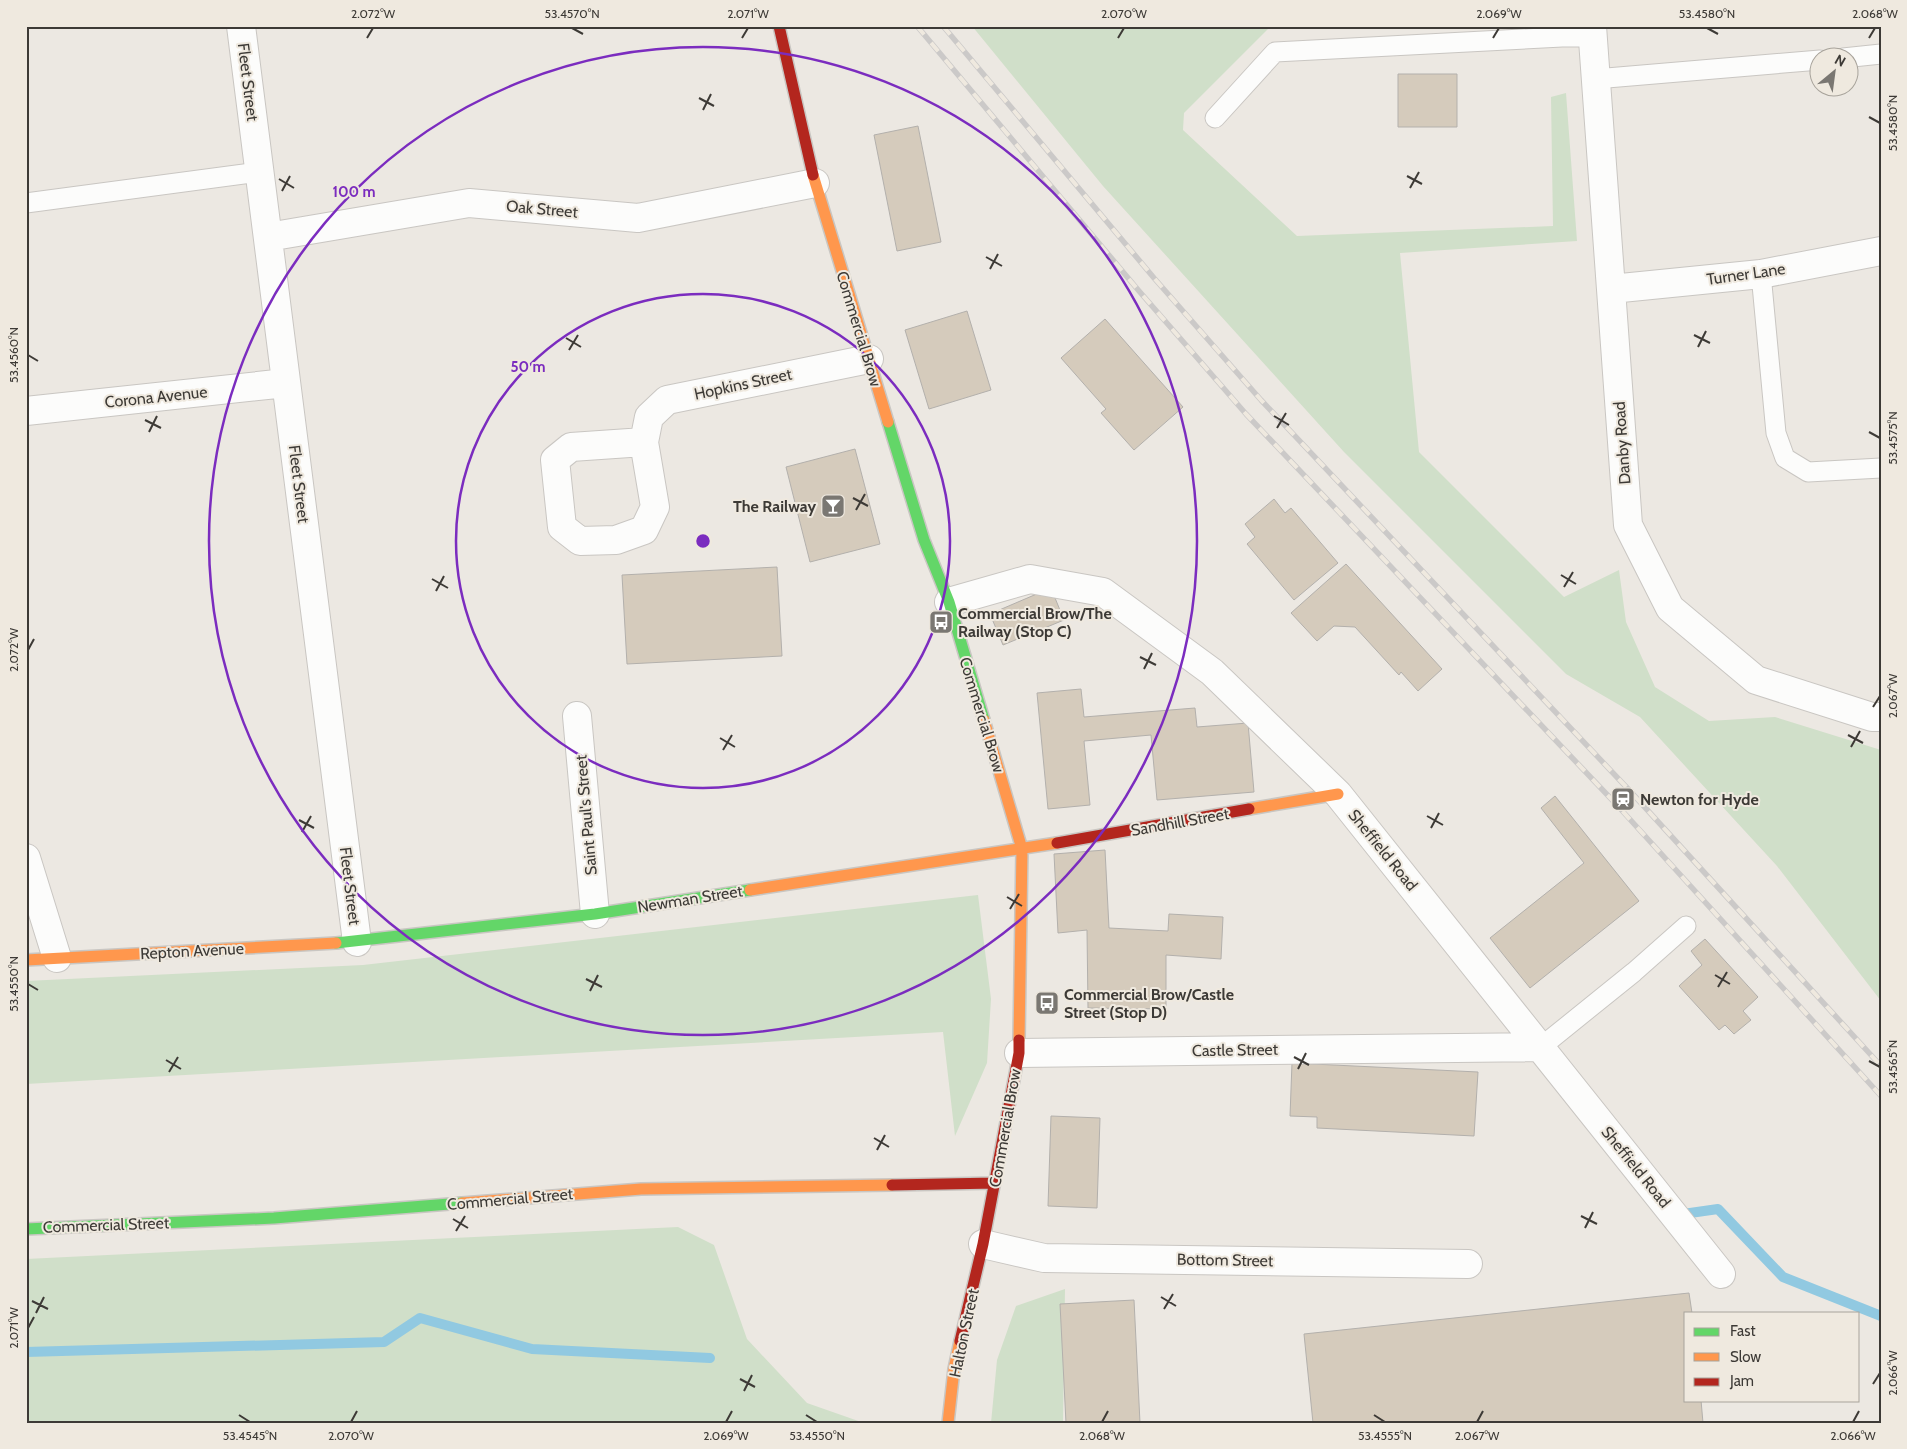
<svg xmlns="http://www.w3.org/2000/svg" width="1907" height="1449" viewBox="0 0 1907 1449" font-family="Cabin,sans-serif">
  <rect width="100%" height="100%" fill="#ece8e2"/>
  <path fill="#d0dfc9" d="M 972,26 L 1271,26 L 1184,113 L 1183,130 L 1297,236 L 1553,226 L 1551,97 L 1566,93 L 1577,241 L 1400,253 L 1419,452 L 1564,597 L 1619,570 L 1626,622 L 1655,687 L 1709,721 L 1775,717 L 1881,750 L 1881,1001 L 1777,866 L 1640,717 L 1566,674 L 1344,452 L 1103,186 Z
    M 978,895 L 991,999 L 987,1063 L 955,1136 L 943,1032 L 26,1084 L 26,981 L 363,965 Z
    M 678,1227 L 714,1245 L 747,1339 L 807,1403 L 864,1423 L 26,1423 L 26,1259 Z
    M 1065,1289 L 1063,1423 L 991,1423 L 997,1360 L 1016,1306 Z"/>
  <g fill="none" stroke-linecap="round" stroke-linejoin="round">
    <path stroke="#91c9e1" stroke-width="10" d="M 1683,1214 L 1718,1209 L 1783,1277 L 1881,1316
      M 26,1352 L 384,1342 L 420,1318 L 532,1349 L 710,1358"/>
  </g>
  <path fill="#d5cbbc" stroke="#b3b0ac" d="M 1398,74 L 1457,74 L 1457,127 L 1398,127 Z
    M 918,126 L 941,242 L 897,251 L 874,135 Z
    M 967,311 L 991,390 L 929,409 L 905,330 Z
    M 1105,319 L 1183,407 L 1134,450 L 1101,413 L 1106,409 L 1061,358 Z
    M 855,449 L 880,544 L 810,562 L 786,467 Z
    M 1274,499 L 1285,513 L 1291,508 L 1338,563 L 1294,600 L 1247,544 L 1255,537 L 1245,524 Z
    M 1346,564 L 1442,669 L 1418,691 L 1401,672 L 1399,675 L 1355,627 L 1334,626 L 1317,641 L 1291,613 Z
    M 777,567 L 782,656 L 627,664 L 622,575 Z
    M 1046,590 L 1053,593 L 1064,620 L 1003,645 L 990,614 Z
    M 1081,689 L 1084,717 L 1195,708 L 1197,727 L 1248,723 L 1254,792 L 1157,800 L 1151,735 L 1084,741 L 1090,805 L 1048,809 L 1037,693 Z
    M 1555,796 L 1639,901 L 1530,988 L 1490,938 L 1584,863 L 1541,808 Z
    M 1105,850 L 1109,928 L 1168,931 L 1169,914 L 1223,917 L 1221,959 L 1166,955 L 1166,1009 L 1088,1008 L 1087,930 L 1058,933 L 1054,854 Z
    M 1705,939 L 1758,997 L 1743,1011 L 1751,1020 L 1734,1034 L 1725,1025 L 1719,1030 L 1679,986 L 1702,965 L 1691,951 Z
    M 1292,1063 L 1478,1072 L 1474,1136 L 1317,1128 L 1317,1117 L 1290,1116 Z
    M 1051,1116 L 1100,1118 L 1097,1208 L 1048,1206 Z
    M 1689,1293 L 1692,1313 L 1686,1313 L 1686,1400 L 1701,1400 L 1703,1423 L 1313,1423 L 1304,1334 Z
    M 1134,1300 L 1140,1423 L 1066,1423 L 1060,1304 Z"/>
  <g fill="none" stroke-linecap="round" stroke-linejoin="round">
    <g stroke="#c9c6c2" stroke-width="21">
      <path id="lane" d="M 1843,58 L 1881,54
        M 1595,79 L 1820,60
        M 1215,118 L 1275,52 L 1562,37 L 1593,37
        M 26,203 L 259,172
        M 1761,274 L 1776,433 L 1785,458 L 1808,472 L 1881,468
        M 1541,1047 L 1634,972 L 1686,926"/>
    </g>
    <g stroke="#c9c6c2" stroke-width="30">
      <path id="street" d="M 241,26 L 357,942
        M 1592,26 L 1628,525 L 1670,608 L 1756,680 L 1872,717 L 1881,717
        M 268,237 L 469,203 L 638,218 L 815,183
        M 1611,289 L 1761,274 L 1881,251
        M 26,411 L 286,383
        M 644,442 L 571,447 L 555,460 L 562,527 L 580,541 L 616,540 L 644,530 L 655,507 L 644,442 L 649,417 L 667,400 L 869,359
        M 949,602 L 1030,579 L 1103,592 L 1212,672 L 1338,794 L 1721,1274
        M 577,716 L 595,914
        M 26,858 L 57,958
        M 1019,1053 L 1541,1047
        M 983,1244 L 1044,1258 L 1468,1264"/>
    </g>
    <g stroke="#c9c6c2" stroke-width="14">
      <path id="fast" d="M 888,422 L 924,540 L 949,602 L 984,720
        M 336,943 L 595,914 L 750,890
        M 26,1229 L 274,1218 L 462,1203"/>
    </g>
    <g stroke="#c9c6c2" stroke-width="14">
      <path id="slow" d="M 813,175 L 888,422
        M 984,720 L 1022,849 L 1019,1040
        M 1249,809 L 1338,794
        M 750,890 L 1057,843
        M 26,960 L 336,943
        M 462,1203 L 641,1189 L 892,1185
        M 948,1423 L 954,1369 L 960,1341"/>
    </g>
    <g stroke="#c9c6c2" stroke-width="14">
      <path id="jam" d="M 779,26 L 813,175
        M 1057,843 L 1249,809
        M 892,1185 L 995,1183
        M 960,1341 L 983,1244 L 1019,1053 L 1019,1040"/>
    </g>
    <use href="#lane" stroke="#fcfcfb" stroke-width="19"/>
    <use href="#street" stroke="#fcfcfb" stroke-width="28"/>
    <use href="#fast" stroke="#63d668" stroke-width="11"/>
    <use href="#slow" stroke="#ff974d" stroke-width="11"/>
    <use href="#jam" stroke="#b3261e" stroke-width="11"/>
    <g stroke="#cbc9c8" stroke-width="5.5">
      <path id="rail" d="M 917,26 L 1139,291 L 1246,414 L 1616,804 L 1881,1096
        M 943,26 L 1154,278 L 1261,400 L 1630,791 L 1881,1066"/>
    </g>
    <use href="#rail" stroke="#efe9df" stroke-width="4" stroke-dasharray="11" stroke-linecap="butt"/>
  </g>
  <path fill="none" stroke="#3d3a36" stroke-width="2" d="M 572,28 L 583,34M 1707,28 L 1718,34M 367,38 L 373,28M 742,38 L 748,28M 1118,38 L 1124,28M 1493,38 L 1499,28M 1869,38 L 1875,28M 699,98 L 714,106M 703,110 L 711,94M 1869,117 L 1880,123M 1407,176 L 1422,184M 279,179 L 294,188M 1410,188 L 1419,172M 282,191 L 290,176M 986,257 L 1002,266M 990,269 L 998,254M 1694,335 L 1710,343M 566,338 L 581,347M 1698,347 L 1706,331M 569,350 L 578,335M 28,355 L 38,361M 1274,416 L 1289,425M 145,420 L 161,428M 1277,428 L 1286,413M 149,432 L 157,416M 1869,432 L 1880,438M 853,498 L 868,506M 856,510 L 865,494M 1561,575 L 1576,584M 432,579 L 448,588M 1564,587 L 1573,572M 436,591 L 444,576M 28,650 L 34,639M 1140,657 L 1156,665M 1144,669 L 1152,653M 1873,707 L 1880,696M 1848,735 L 1863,743M 720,738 L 735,747M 1851,747 L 1860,731M 723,750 L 732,735M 1427,816 L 1443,825M 299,820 L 314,828M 1431,828 L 1439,813M 302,832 L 311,816M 1007,897 L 1022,906M 1010,909 L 1019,894M 1715,975 L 1730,984M 586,979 L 602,987M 28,984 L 38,990M 1718,987 L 1727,972M 590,991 L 598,975M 1294,1057 L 1309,1065M 166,1060 L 181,1069M 1869,1061 L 1880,1067M 1298,1069 L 1306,1053M 169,1072 L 178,1057M 874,1138 L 889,1147M 877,1150 L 885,1135M 1581,1216 L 1597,1224M 453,1219 L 468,1228M 1585,1228 L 1593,1212M 456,1231 L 465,1216M 1161,1297 L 1176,1306M 32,1301 L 48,1309M 1164,1309 L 1173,1294M 36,1313 L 44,1297M 28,1328 L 34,1317M 740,1379 L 755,1387M 1873,1384 L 1880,1373M 744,1391 L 752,1375M 239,1415 L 250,1422M 806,1415 L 817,1422M 1374,1415 L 1385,1422M 351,1422 L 357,1411M 726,1422 L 732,1411M 1102,1422 L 1108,1411M 1477,1422 L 1483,1411M 1853,1422 L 1859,1411"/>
  <g fill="none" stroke="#7b2cbf" stroke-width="2.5">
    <circle cx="703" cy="541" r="247"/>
    <circle cx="703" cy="541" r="494"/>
  </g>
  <defs>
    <g id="bar-square" transform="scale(1.25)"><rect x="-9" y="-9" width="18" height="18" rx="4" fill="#7a7772" stroke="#efe9df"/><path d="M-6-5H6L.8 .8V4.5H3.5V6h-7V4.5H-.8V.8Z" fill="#fff"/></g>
    <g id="bus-square" transform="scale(1.25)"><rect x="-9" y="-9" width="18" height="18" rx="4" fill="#7a7772" stroke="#efe9df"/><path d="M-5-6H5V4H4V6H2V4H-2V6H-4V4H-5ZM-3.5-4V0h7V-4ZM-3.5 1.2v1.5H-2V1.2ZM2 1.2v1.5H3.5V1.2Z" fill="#fff"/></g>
    <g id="station-square" transform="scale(1.25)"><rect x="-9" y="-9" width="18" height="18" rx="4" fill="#7a7772" stroke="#efe9df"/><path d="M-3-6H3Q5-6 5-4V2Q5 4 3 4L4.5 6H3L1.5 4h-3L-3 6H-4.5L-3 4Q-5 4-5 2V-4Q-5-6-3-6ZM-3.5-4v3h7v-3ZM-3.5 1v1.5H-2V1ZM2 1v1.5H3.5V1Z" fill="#fff"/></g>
  </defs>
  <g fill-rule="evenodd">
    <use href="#bar-square" x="833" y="506"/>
    <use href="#bus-square" x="941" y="622"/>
    <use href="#station-square" x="1623" y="799"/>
    <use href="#bus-square" x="1047" y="1003"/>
  </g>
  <g text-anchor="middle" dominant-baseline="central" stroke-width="4" stroke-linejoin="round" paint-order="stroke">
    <g font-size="16" fill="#3d3a36" stroke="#efe9df">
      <text transform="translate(248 82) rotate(83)">Fleet Street</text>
      <text transform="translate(542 209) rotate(5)">Oak Street</text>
      <text transform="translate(1746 274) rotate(-8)">Turner Lane</text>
      <text transform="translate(859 329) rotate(73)">Commercial Brow</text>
      <text transform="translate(743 384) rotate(-12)">Hopkins Street</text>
      <text transform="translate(156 397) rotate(-6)">Corona Avenue</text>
      <text transform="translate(1622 443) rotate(-94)">Danby Road</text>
      <text transform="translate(299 484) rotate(83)">Fleet Street</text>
      <text transform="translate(982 715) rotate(73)">Commercial Brow</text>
      <text transform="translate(586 815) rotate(-95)">Saint Paul's Street</text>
      <text transform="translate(1180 822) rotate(-10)">Sandhill Street</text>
      <text transform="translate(1383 850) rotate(51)">Sheffield Road</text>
      <text transform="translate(350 886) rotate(83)">Fleet Street</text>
      <text transform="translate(690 899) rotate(-9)">Newman Street</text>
      <text transform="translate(192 951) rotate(-3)">Repton Avenue</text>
      <text transform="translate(1235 1050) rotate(-1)">Castle Street</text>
      <text transform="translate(1005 1128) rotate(-80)">Commercial Brow</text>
      <text transform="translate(1636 1167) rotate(51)">Sheffield Road</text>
      <text transform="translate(510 1199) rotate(-5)">Commercial Street</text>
      <text transform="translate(106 1225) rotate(-2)">Commercial Street</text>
      <text transform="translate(1225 1260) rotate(1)">Bottom Street</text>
      <text transform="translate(964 1333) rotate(-78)">Halton Street</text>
    </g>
    <g font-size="16" font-weight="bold" fill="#3d3a36" stroke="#efe9df" text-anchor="start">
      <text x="816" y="506" text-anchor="end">The Railway</text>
      <text x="958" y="613">Commercial Brow/The<tspan x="958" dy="18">Railway (Stop C)</tspan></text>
      <text x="1640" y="799">Newton for Hyde</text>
      <text x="1064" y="994">Commercial Brow/Castle<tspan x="1064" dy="18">Street (Stop D)</tspan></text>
    </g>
  </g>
  <circle cx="703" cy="541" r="8" fill="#7b2cbf" stroke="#efe9df" stroke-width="2.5"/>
  <g font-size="15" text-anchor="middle" font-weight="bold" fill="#7b2cbf" stroke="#efe9df" stroke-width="4" stroke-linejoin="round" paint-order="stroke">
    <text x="354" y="197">100 m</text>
    <text x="528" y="372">50 m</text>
  </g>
  <rect width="1907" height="1449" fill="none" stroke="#efe9df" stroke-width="55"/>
  <rect x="1684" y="1312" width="175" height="90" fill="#efe9df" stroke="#a8a39b"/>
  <rect x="1694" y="1328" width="25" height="8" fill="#63d668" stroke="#a8a39b"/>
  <text x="1730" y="1336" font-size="15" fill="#3d3a36">Fast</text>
  <rect x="1694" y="1353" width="25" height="8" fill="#ff974d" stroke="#a8a39b"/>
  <text x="1730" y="1362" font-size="15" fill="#3d3a36">Slow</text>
  <rect x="1694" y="1378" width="25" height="8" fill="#b3261e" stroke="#a8a39b"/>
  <text x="1730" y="1386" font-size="15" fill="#3d3a36">Jam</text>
  <g transform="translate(1834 72) rotate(29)"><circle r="24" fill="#efe9df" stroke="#a8a39b"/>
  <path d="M0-4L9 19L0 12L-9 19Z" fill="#7a7772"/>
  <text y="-8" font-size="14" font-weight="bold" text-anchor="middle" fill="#3d3a36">N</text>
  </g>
  <rect x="28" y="28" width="1852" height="1394" fill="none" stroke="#3d3a36" stroke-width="2"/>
  <g font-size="12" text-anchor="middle" fill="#3d3a36">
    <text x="373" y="18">2.072°W</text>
    <text x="572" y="18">53.4570°N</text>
    <text x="748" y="18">2.071°W</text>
    <text x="1124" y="18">2.070°W</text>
    <text x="1499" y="18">2.069°W</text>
    <text x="1707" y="18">53.4580°N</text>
    <text x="1875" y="18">2.068°W</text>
    <text transform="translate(1893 123) rotate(-90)" y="4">53.4580°N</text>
    <text transform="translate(14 355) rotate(-90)" y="4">53.4560°N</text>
    <text transform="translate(1893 438) rotate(-90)" y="4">53.4575°N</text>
    <text transform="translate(14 650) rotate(-90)" y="4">2.072°W</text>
    <text transform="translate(1893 696) rotate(-90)" y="4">2.067°W</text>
    <text transform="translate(14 984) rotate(-90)" y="4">53.4550°N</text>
    <text transform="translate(1893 1067) rotate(-90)" y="4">53.4565°N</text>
    <text transform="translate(14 1328) rotate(-90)" y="4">2.071°W</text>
    <text transform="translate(1893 1373) rotate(-90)" y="4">2.066°W</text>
    <text x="250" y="1440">53.4545°N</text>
    <text x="351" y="1440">2.070°W</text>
    <text x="726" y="1440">2.069°W</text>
    <text x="817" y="1440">53.4550°N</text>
    <text x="1102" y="1440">2.068°W</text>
    <text x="1385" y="1440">53.4555°N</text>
    <text x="1477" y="1440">2.067°W</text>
    <text x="1853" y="1440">2.066°W</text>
  </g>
</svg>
